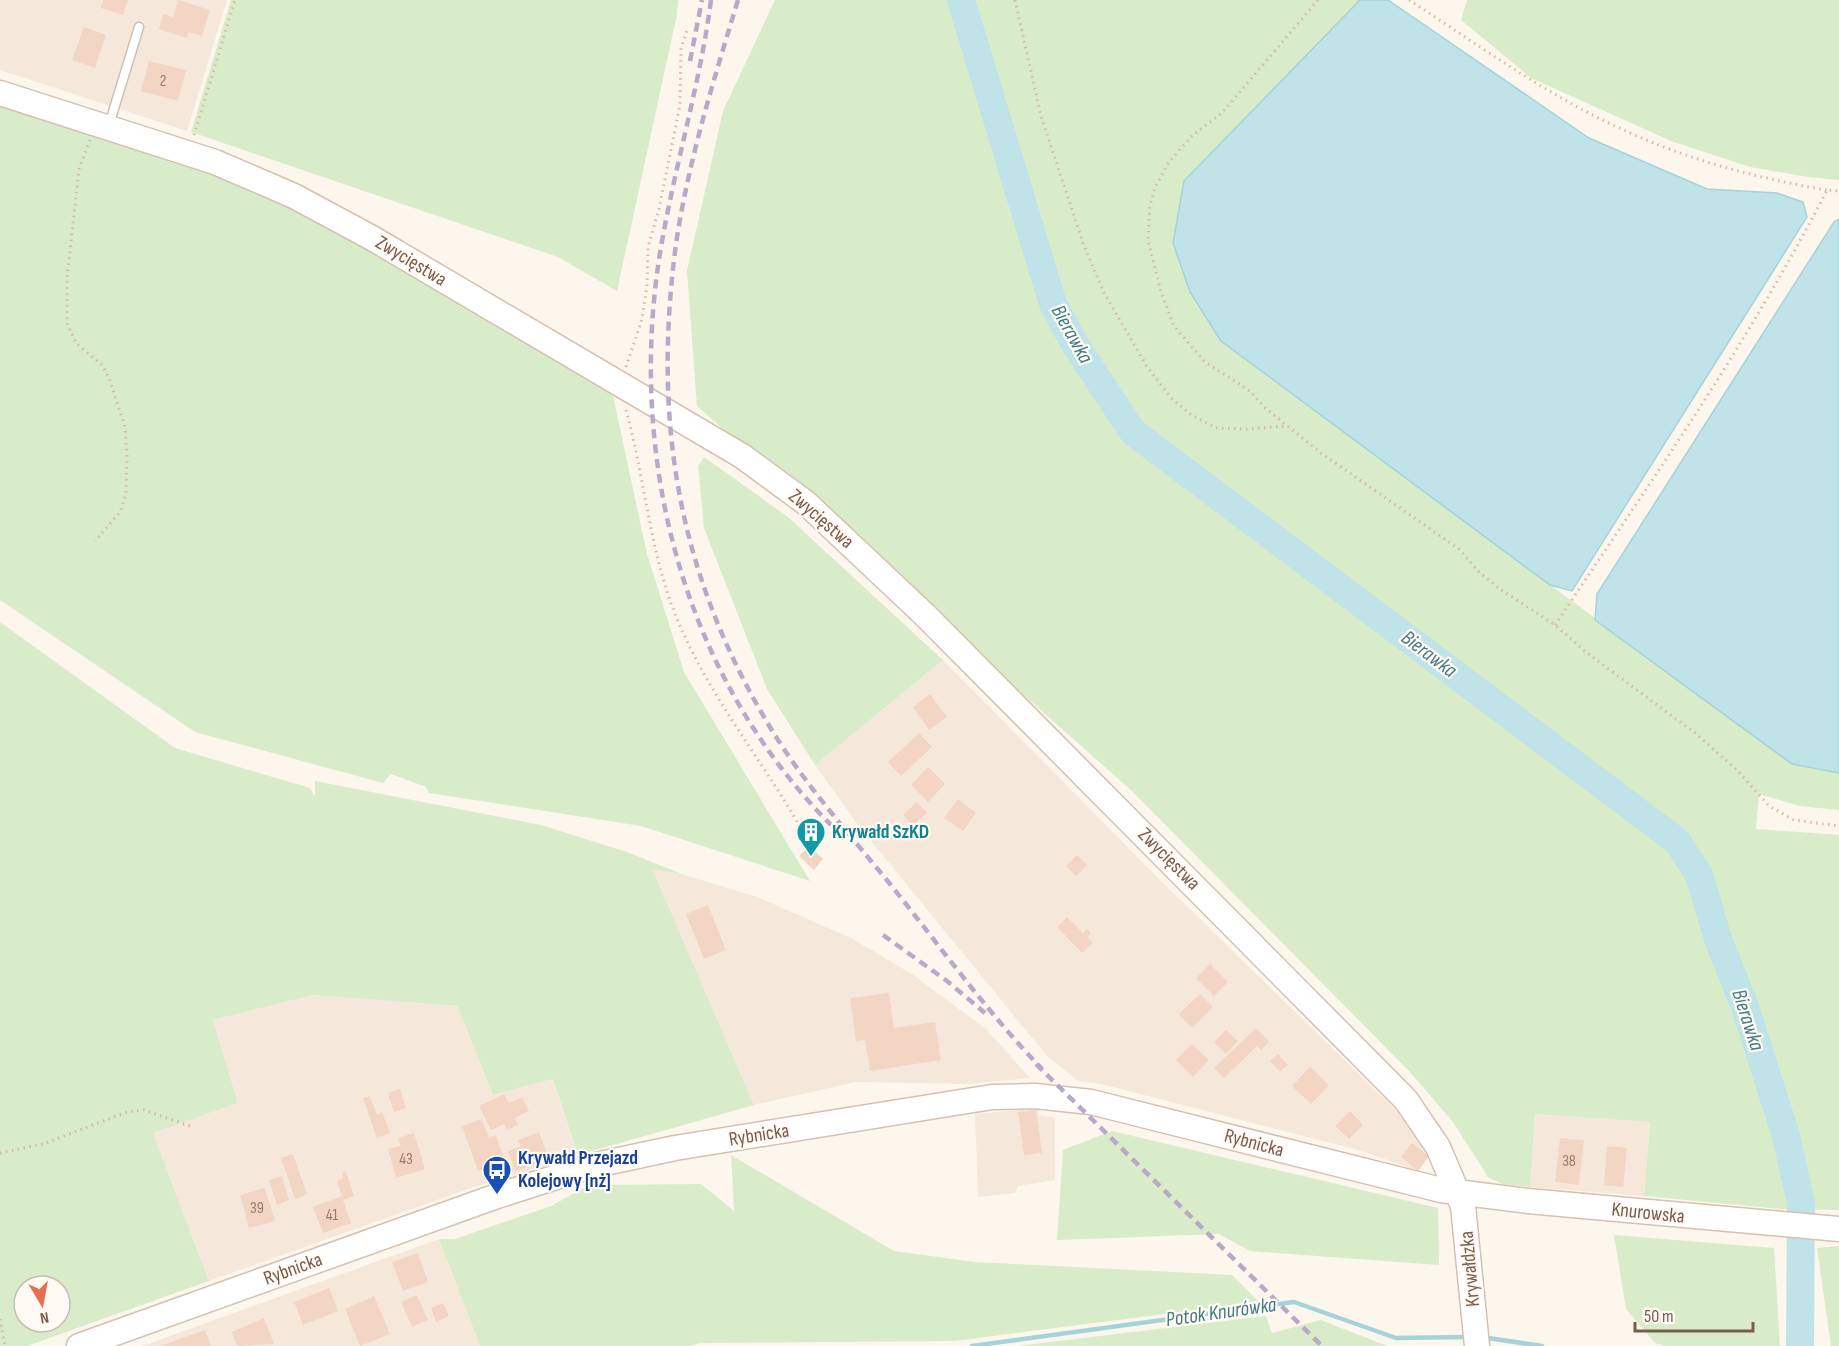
<svg xmlns="http://www.w3.org/2000/svg" width="1839" height="1346" viewBox="0 0 1839 1346" font-family="'Sofia Sans Condensed',sans-serif">
  <rect width="100%" height="100%" fill="#fdf6ec"/>
  <path fill="#f5e8da" d="M 0,0 L 227,0 L 187,131 L 0,70 Z
    M 943,660 L 1161,881 L 1402,1116 L 1421,1139 L 1429,1156 L 1418,1171 L 1362,1151 L 1101,1084 L 1078,1081 L 1047,1056 L 858,825 L 815,765 Z
    M 651,868 L 682,874 L 760,898 L 851,938 L 912,974 L 986,1029 L 1030,1078 L 968,1084 L 856,1082 L 754,1105 Z
    M 313,995 L 457,1006 L 493,1095 L 553,1079 L 578,1155 L 471,1188 L 209,1281 L 153,1133 L 238,1103 L 213,1020 Z
    M 1039,1108 L 1039,1115 L 1055,1118 L 1055,1180 L 1018,1186 L 1015,1193 L 978,1197 L 975,1114 Z
    M 1535,1114 L 1650,1122 L 1644,1196 L 1530,1187 Z
    M 439,1239 L 480,1346 L 142,1346 Z"/>
  <path fill="#d8ecc9" fill-rule="evenodd" d="M 231,0 L 678,0 L 677,14 L 617,291 L 558,257 L 191,132 Z
    M 775,0 L 1363,0 L 1195,300 L 1221,341 L 1792,764 L 1839,763 L 1839,810 L 1800,806 L 1759,794 L 1756,829 L 1839,835 L 1839,1210 L 1781,1209 L 1644,1196 L 1650,1122 L 1535,1114 L 1530,1187 L 1502,1184 L 1488,1177 L 1453,1122 L 1410,1072 L 1132,791 L 697,406 L 687,271 L 723,111 Z
    M 1467,0 L 1839,0 L 1839,180 L 1808,177 L 1750,167 L 1671,141 L 1531,78 L 1461,20 Z
    M 0,100 L 253,185 L 425,277 L 612,391 L 647,554 L 684,672 L 810,881 L 641,826 L 429,793 L 426,787 L 391,774 L 383,783 L 195,732 L 0,600 Z
    M 704,457 L 788,517 L 943,660 L 815,765 L 767,689 L 704,528 L 698,466 Z
    M 0,622 L 175,748 L 310,788 L 315,797 L 315,781 L 541,825 L 624,851 L 682,874 L 652,869 L 754,1105 L 578,1155 L 553,1079 L 493,1095 L 457,1006 L 313,995 L 213,1020 L 238,1103 L 153,1133 L 209,1281 L 27,1346 L 0,1346 ZM 24,1286 L 60,1286 L 60,1322 L 24,1322 Z
    M 1112,1131 L 1438,1208 L 1439,1265 L 1250,1251 L 1219,1234 L 1057,1240 L 1063,1150 Z
    M 731,1155 L 894,1251 L 975,1262 L 1232,1275 L 1259,1302 L 954,1341 L 700,1343 L 689,1346 L 480,1346 L 439,1239 L 455,1239 L 551,1206 L 589,1185 L 701,1184 L 734,1211 Z
    M 1614,1235 L 1774,1248 L 1780,1346 L 1665,1346 L 1655,1343 L 1626,1309 Z
    M 1839,1246 L 1839,1346 L 1831,1346 L 1817,1248 Z
    M 1266,1316 L 1272,1333 L 1321,1320 L 1387,1346 L 1017,1346 Z"/>
  <path fill="#bfe3e8" stroke="#a5d3da" stroke-width="1.5" d="M 1360,0 L 1388,0 L 1589,138 L 1707,189 L 1777,193 L 1803,202 L 1807,217 L 1572,591 L 1550,585 L 1221,341 L 1190,292 L 1173,243 L 1184,181 Z
    M 1839,219 L 1839,773 L 1792,764 L 1595,620 L 1597,594 L 1834,222 Z"/>
  <g fill="none" stroke-linecap="round" stroke-linejoin="round">
    <path stroke="#a5d3da" stroke-width="4.5" d="M 1488,1338 L 1542,1346
      M 972,1346 L 1294,1302 L 1396,1338 L 1465,1337"/>
    <path stroke="#bfe3e8" stroke-width="28" d="M 961,0 L 1053,304 L 1076,346 L 1133,432 L 1677,841 L 1699,875 L 1719,942 L 1745,1007 L 1786,1136 L 1801,1203 L 1800,1346"/>
  </g>
  <path fill="#f3d5c3" d="M 103,0 L 128,0 L 123,15 L 101,8 Z
    M 178,0 L 210,10 L 202,36 L 188,32 L 187,38 L 159,29 L 163,14 L 173,17 Z
    M 84,27 L 106,35 L 95,68 L 72,60 Z
    M 149,61 L 186,70 L 178,101 L 141,91 Z
    M 930,694 L 947,717 L 929,730 L 913,707 Z
    M 919,733 L 932,747 L 901,776 L 888,762 Z
    M 928,767 L 945,784 L 928,802 L 911,785 Z
    M 958,799 L 976,813 L 963,831 L 944,818 Z
    M 917,802 L 927,813 L 913,825 L 903,815 Z
    M 809,846 L 823,859 L 814,870 L 799,856 Z
    M 1077,855 L 1087,865 L 1076,876 L 1066,866 Z
    M 708,905 L 726,950 L 704,959 L 686,914 Z
    M 1067,917 L 1083,933 L 1087,929 L 1091,933 L 1087,937 L 1093,943 L 1082,953 L 1057,927 Z
    M 1210,964 L 1228,982 L 1214,996 L 1196,978 Z
    M 889,993 L 894,1028 L 935,1022 L 941,1060 L 870,1071 L 865,1040 L 856,1041 L 850,998 Z
    M 1200,994 L 1213,1007 L 1192,1028 L 1179,1014 Z
    M 1256,1028 L 1269,1042 L 1261,1050 L 1257,1046 L 1224,1078 L 1214,1068 Z
    M 1226,1030 L 1238,1041 L 1226,1054 L 1214,1042 Z
    M 1192,1044 L 1209,1060 L 1193,1077 L 1176,1060 Z
    M 1278,1054 L 1288,1065 L 1280,1072 L 1270,1061 Z
    M 1310,1067 L 1329,1085 L 1311,1104 L 1292,1086 Z
    M 400,1089 L 406,1108 L 394,1112 L 388,1093 Z
    M 504,1094 L 509,1103 L 522,1097 L 529,1111 L 515,1118 L 518,1125 L 507,1130 L 504,1124 L 491,1130 L 479,1106 Z
    M 370,1096 L 377,1115 L 382,1112 L 390,1133 L 377,1138 L 363,1098 Z
    M 1036,1110 L 1042,1153 L 1024,1155 L 1018,1112 Z
    M 1350,1111 L 1363,1125 L 1349,1139 L 1335,1126 Z
    M 482,1119 L 489,1138 L 496,1135 L 505,1162 L 478,1171 L 462,1126 Z
    M 539,1132 L 549,1160 L 515,1171 L 508,1151 L 521,1146 L 518,1140 Z
    M 414,1133 L 425,1169 L 396,1178 L 388,1149 L 401,1146 L 398,1138 Z
    M 1560,1138 L 1584,1140 L 1579,1185 L 1555,1182 Z
    M 1412,1143 L 1429,1156 L 1418,1171 L 1401,1157 Z
    M 1607,1146 L 1627,1148 L 1623,1187 L 1604,1185 Z
    M 293,1154 L 307,1194 L 295,1199 L 281,1158 Z
    M 346,1172 L 354,1196 L 343,1200 L 351,1223 L 323,1233 L 313,1207 L 342,1196 L 337,1181 L 343,1178 L 342,1173 Z
    M 282,1176 L 289,1200 L 277,1205 L 269,1180 Z
    M 265,1188 L 275,1221 L 249,1228 L 240,1195 Z
    M 418,1253 L 428,1282 L 403,1291 L 392,1262 Z
    M 329,1288 L 338,1311 L 303,1325 L 294,1302 Z
    M 417,1295 L 428,1320 L 412,1327 L 401,1302 Z
    M 374,1296 L 390,1334 L 360,1346 L 345,1309 Z
    M 443,1303 L 449,1316 L 436,1322 L 431,1308 Z
    M 264,1318 L 274,1344 L 237,1346 L 232,1332 Z
    M 205,1330 L 211,1346 L 161,1346 L 182,1338 Z"/>
  <g fill="none" stroke-linecap="round" stroke-linejoin="round">
    <g stroke="#d1beb0" stroke-width="11">
      <path id="lane" d="M 109,125 L 139,27"/>
    </g>
    <g stroke="#d6c0b0" stroke-width="27">
      <path id="secondary" d="M 0,93 L 215,162 L 294,196 L 372,238 L 742,456 L 806,503 L 926,616 L 1406,1100 L 1438,1147 L 1463,1206 L 1477,1346
        M 79,1346 L 497,1196 L 591,1166 L 675,1148 L 992,1097 L 1035,1096 L 1091,1102 L 1441,1190 L 1528,1201 L 1839,1229"/>
    </g>
    <path stroke="#d9b8a5" stroke-width="3" stroke-dasharray="1.5 4.5" stroke-linecap="butt" d="M 1015,0 L 1041,116 L 1083,243 L 1103,291 L 1146,365 L 1171,398 L 1190,414 L 1216,428 L 1248,429 L 1288,426
      M 1318,0 L 1222,113 L 1192,136 L 1169,162 L 1156,186 L 1150,205 L 1148,240 L 1161,292 L 1174,326 L 1205,362 L 1250,391 L 1264,407 L 1321,453 L 1459,549 L 1479,572 L 1500,589 L 1555,625 L 1587,653 L 1695,733 L 1738,771 L 1769,806 L 1794,820 L 1839,826
      M 1409,0 C 1476,43 1542,92 1615,126 C 1682,158 1754,178 1827,190
      M 194,135 L 235,0
      M 90,140 L 79,169 L 67,278 L 67,323 L 76,343 L 102,365 L 109,378 L 125,427 L 127,456 L 126,494 L 120,512 L 95,541
      M 626,367 L 642,319 L 647,286 L 648,247 L 659,209 L 680,105 L 681,48 L 688,27
      M 626,410 C 644,475 649,543 672,606 C 704,691 759,754 803,832
      M 1555,625 C 1650,483 1749,342 1827,190 L 1839,191
      M 0,1153 L 43,1144 L 127,1112 L 144,1110 L 190,1126
      M 0,1319 L 5,1346"/>
    <use href="#lane" stroke="#fff" stroke-width="8"/>
    <use href="#secondary" stroke="#fff" stroke-width="24"/>
    <path stroke="#b9a8c9" stroke-width="4.5" stroke-dasharray="9 6" stroke-linecap="butt" d="M 711,0 C 700,85 674,168 660,253 C 627,458 683,676 831,825
      M 738,0 C 714,79 688,162 676,244 C 653,416 676,566 764,717 C 799,778 846,830 890,884 C 940,946 987,1012 1042,1069
      M 690,61 L 702,0
      M 883,935 L 947,981 L 985,1013
      M 1036,1064 L 1322,1346"/>
  </g>
  <defs>
    <g id="building-pin" transform="scale(1.5)"><path d="M0 17L-7.5 6A9.5 9.5 0 1 1 7.5 6Z" fill="#0f9aa8" stroke="#fffaf3"/><path d="M-4-6H4V6H1V3H-1V6H-4ZM-2.5-4.3h1.7v1.8h-1.7ZM.8-4.3h1.7v1.8H.8ZM-2.5-1h1.7V.8h-1.7ZM.8-1h1.7V.8H.8Z" fill="#fff"/></g>
    <g id="bus-pin" transform="scale(1.5)"><path d="M0 17L-7.5 6A9.5 9.5 0 1 1 7.5 6Z" fill="#1a4fb4" stroke="#fffaf3"/><path d="M-5-6H5V4H4V6H2V4H-2V6H-4V4H-5ZM-3.5-4V0h7V-4ZM-3.5 1.2v1.5H-2V1.2ZM2 1.2v1.5H3.5V1.2Z" fill="#fff"/></g>
  </defs>
  <g fill-rule="evenodd">
    <use href="#building-pin" x="811" y="832"/>
    <use href="#bus-pin" x="497" y="1170"/>
  </g>
  <g text-anchor="middle" dominant-baseline="central" stroke-width="4.5" stroke-linejoin="round" paint-order="stroke">
    <g font-size="16" fill="#987a6a">
      <text x="163" y="81">2</text>
      <text x="406" y="1159">43</text>
      <text x="1569" y="1161">38</text>
      <text x="257" y="1208">39</text>
      <text x="332" y="1215">41</text>
    </g>
    <g font-size="20" fill="#7a5c4d" stroke="#fffaf3">
      <text transform="translate(411 261) rotate(31)">Zwycięstwa</text>
      <text transform="translate(821 519) rotate(41)">Zwycięstwa</text>
      <text transform="translate(1169 859) rotate(45)">Zwycięstwa</text>
      <text transform="translate(759 1135) rotate(-9)">Rybnicka</text>
      <text transform="translate(1254 1143) rotate(15)">Rybnicka</text>
      <text transform="translate(1648 1213) rotate(6)">Knurowska</text>
      <text transform="translate(293 1269) rotate(-20)">Rybnicka</text>
      <text transform="translate(1470 1269) rotate(-95)">Krywałdzka</text>
    </g>
    <g font-size="20" font-weight="bold" fill="#0d838f" stroke="#fffaf3" text-anchor="start">
      <text x="832" y="832">Krywałd SzKD</text>
    </g>
    <g font-size="20" font-weight="bold" fill="#164399" stroke="#fffaf3" text-anchor="start">
      <text x="518" y="1158">Krywałd Przejazd<tspan x="518" dy="23">Kolejowy [nż]</tspan></text>
    </g>
    <g font-size="21" font-style="italic" fill="#437c86" stroke="#fffaf3">
      <text transform="translate(1072 334) rotate(61)">Bierawka</text>
      <text transform="translate(1429 654) rotate(37)">Bierawka</text>
      <text transform="translate(1748 1020) rotate(72)">Bierawka</text>
      <text transform="translate(1221 1312) rotate(-8)">Potok Knurówka</text>
    </g>
  </g>
  <g transform="translate(42 1304) rotate(170)"><circle r="28" fill="#fffaf3" stroke="#cabbb1" stroke-width="1.5"/>
  <path d="M0-4.5L10 22L0 15L-10 22Z" fill="#e76f51"/>
  <text y="-9" font-size="16" font-weight="bold" text-anchor="middle" fill="#7a5c4d">N</text>
  </g>
  <path d="M1635 1322v9h118v-9" fill="none" stroke="#7a5c4d" stroke-width="3"/>
  <text x="1644" y="1322" font-size="18" fill="#7a5c4d" stroke="#fffaf3" stroke-width="4.5" paint-order="stroke">50 m</text>
</svg>
